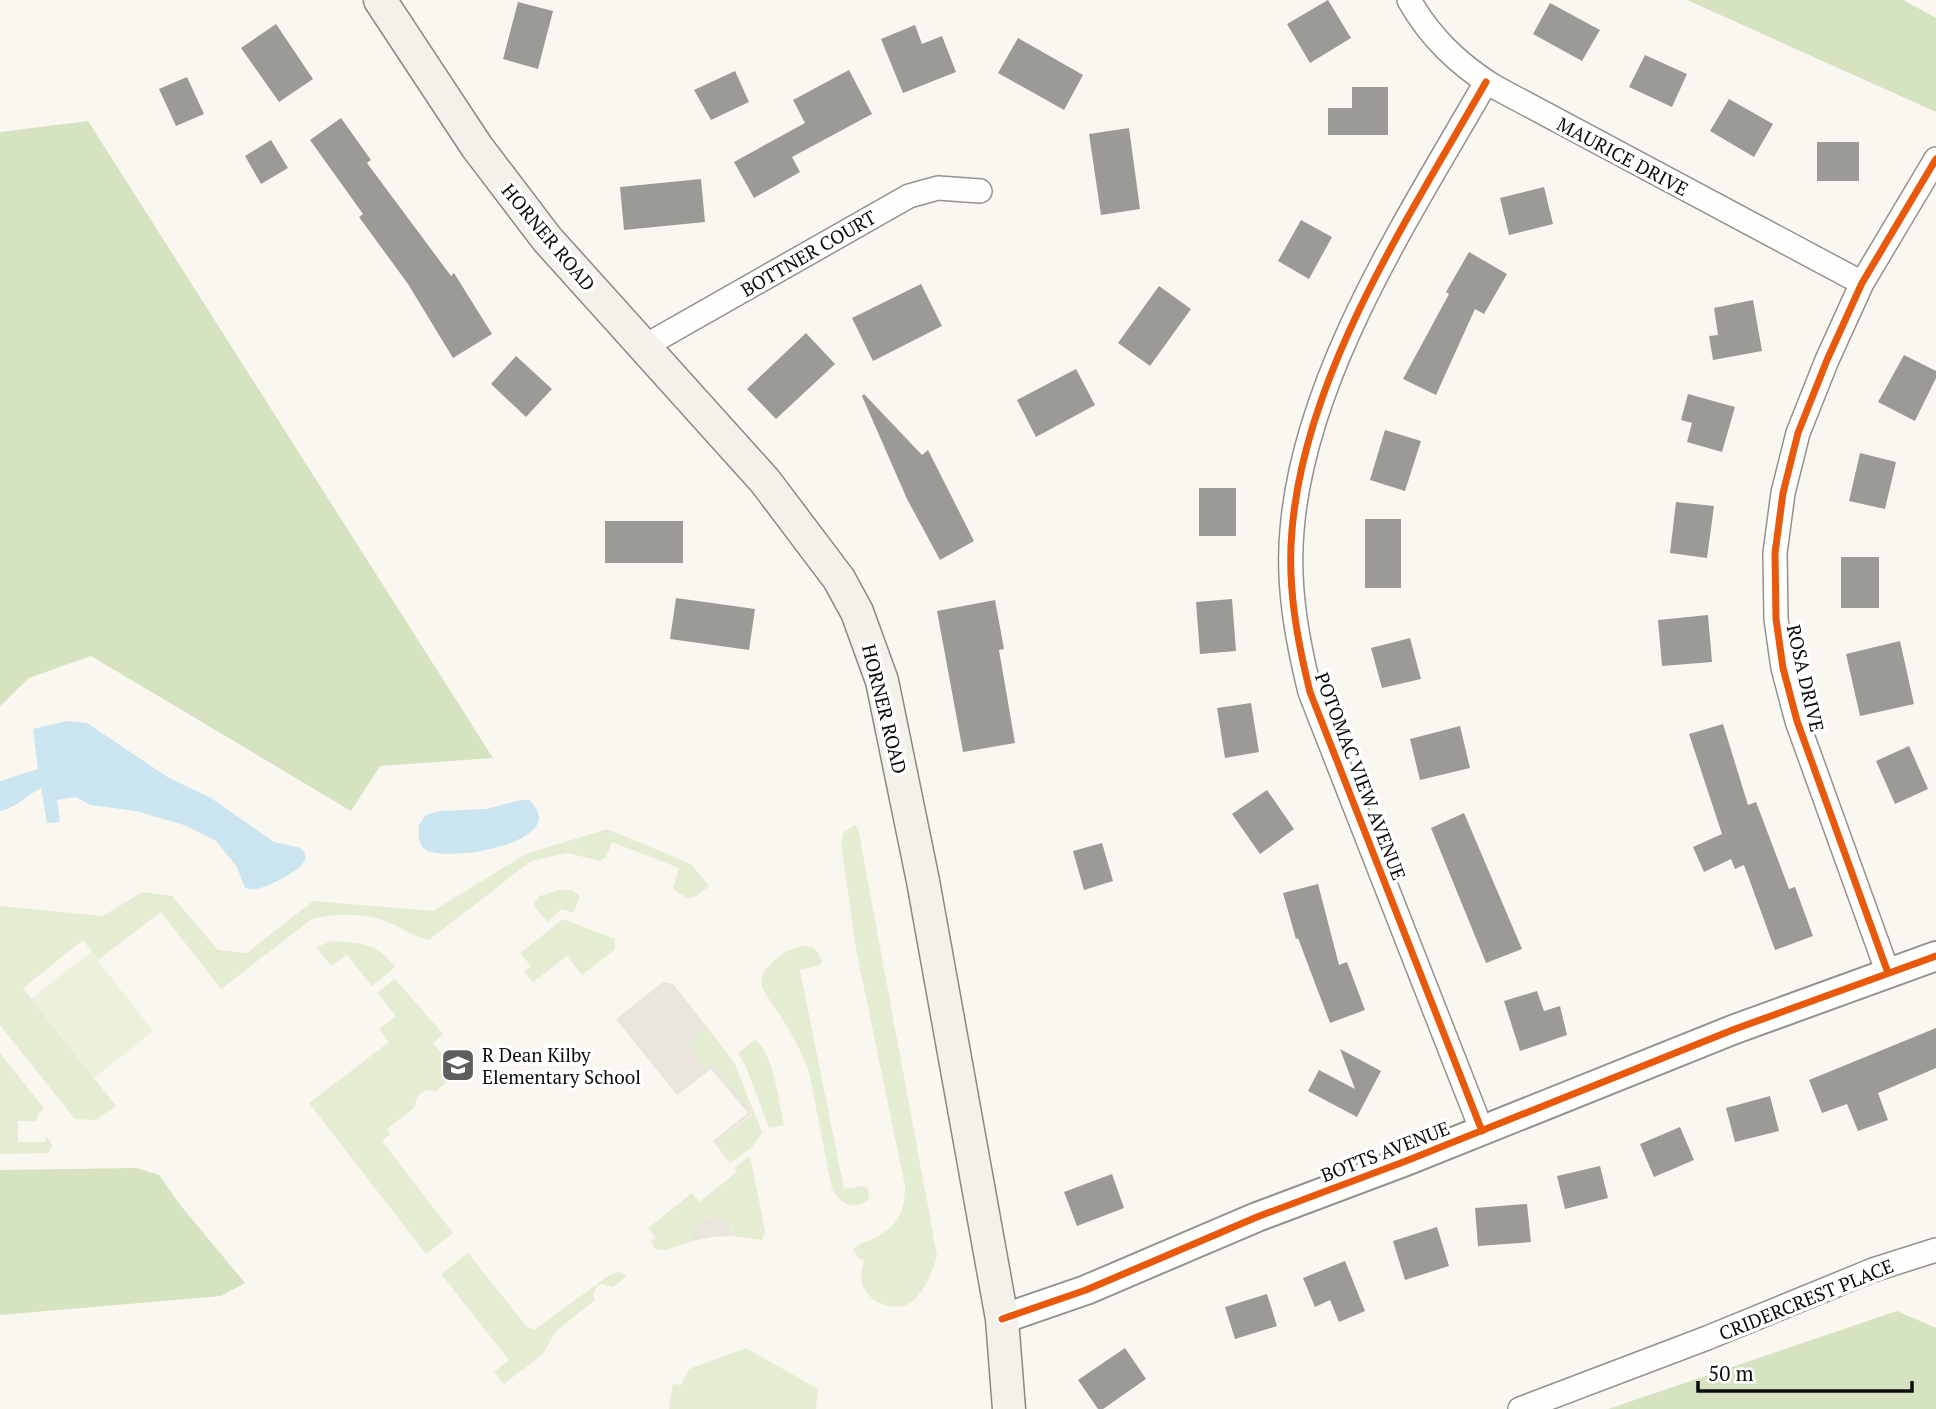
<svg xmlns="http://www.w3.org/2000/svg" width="1936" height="1409" viewBox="0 0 1936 1409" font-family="'PT Serif',serif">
  <rect width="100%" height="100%" fill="#f9f7f0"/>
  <path fill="#e4edd2" d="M 855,825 L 858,828 L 937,1255 C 934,1270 922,1299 906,1305 C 887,1312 862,1298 861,1277 C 861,1272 863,1265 864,1260 L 859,1259 L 853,1250 C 859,1243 865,1243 872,1239 C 897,1228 905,1213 905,1186 L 856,949 L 841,843 L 843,833 Z
    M 607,829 L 691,864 L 709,886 L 697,896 L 688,899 L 673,889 L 679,868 L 612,842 L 606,857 L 600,861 L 567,853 L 531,861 L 429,940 C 414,937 402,928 388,922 C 366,913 335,913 312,919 L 221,989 L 161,912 L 98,960 L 83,940 L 23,988 L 116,1106 L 95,1120 L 75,1119 L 0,1025 L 0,906 L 103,916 L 142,892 L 172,896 L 218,950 L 247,953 L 313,901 L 433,911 L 526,854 Z
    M 558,890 L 573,890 L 580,896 L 573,913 L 562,909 L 547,922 L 534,906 L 535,902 L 540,896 Z
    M 563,919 L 615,939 L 615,949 L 582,975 L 567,956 L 533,982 L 524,972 L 531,966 L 520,953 Z
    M 332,941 C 361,943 376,942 395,967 L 372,986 L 347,955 L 331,966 L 316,947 Z
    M 803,946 L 812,947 L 818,952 L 822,962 L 819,965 L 800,970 L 844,1189 L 864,1186 L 868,1189 L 869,1199 C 855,1212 840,1204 832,1189 L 809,1072 C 798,1040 780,1016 762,988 C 757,968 785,949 803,946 Z
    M 395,979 L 443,1034 L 433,1043 L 455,1071 L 454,1076 L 436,1091 L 426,1090 L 417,1097 L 415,1107 L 387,1129 L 390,1134 L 382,1141 L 453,1233 L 426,1254 L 309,1103 L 389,1042 L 379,1029 L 396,1016 L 377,993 Z
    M 707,1027 L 734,1062 L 762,1132 L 752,1147 L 730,1163 L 715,1144 L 752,1114 L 711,1064 L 705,1069 L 690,1049 L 690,1041 Z
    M 755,1040 C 774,1053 779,1103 784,1125 L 769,1128 L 746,1067 L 738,1053 Z
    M 0,1053 L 44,1108 L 38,1114 L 37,1121 L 18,1121 L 18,1142 L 45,1142 L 46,1137 L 52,1144 L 52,1148 L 48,1153 L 0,1154 Z
    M 750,1156 L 765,1231 L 762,1240 L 733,1236 L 731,1229 L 707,1217 L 693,1230 L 693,1241 L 666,1250 L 655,1249 L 651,1242 L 656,1238 L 648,1228 L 692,1193 L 699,1202 L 737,1172 L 734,1168 Z
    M 468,1253 L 527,1327 L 534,1330 L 611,1274 L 619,1272 L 627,1276 L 613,1287 L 602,1284 L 597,1286 L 593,1295 L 595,1300 L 556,1331 L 543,1354 L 504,1384 L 494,1372 L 509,1360 L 441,1274 Z
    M 746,1348 L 818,1389 L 816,1409 L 669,1409 L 673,1384 L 681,1385 L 689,1369 Z"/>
  <path fill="#d5e3c1" d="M 1687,0 L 1903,0 L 1936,18 L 1936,112 Z
    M 88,121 L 493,758 L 380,766 L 351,811 L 91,656 L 29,678 L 0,706 L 0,132 Z
    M 137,1168 L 159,1175 L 181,1206 L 245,1283 L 221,1296 L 0,1315 L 0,1170 Z
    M 1897,1311 L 1936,1328 L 1936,1409 L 1608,1409 Z"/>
  <path fill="#ecf1db" d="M 91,952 L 153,1031 L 94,1078 L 31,999 Z"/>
  <path fill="#e9e5dd" d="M 663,982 L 673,984 L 707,1027 L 690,1041 L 690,1049 L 705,1068 L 712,1063 L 752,1113 L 715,1144 L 713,1141 L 748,1113 L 711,1069 L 677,1095 L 616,1019 Z
    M 713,1216 L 727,1222 L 733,1236 L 713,1237 L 693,1241 L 693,1230 L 696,1226 L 703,1220 Z"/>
  <path fill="#cae5f0" d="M 67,721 L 87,723 L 169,778 L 211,798 L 274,842 L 301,848 C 304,852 306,854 305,859 C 304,869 267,888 256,889 C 251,890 250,889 245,888 L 237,867 L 216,841 L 184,825 L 136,811 L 90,805 L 76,797 L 57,800 L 60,822 L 47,823 L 41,788 C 27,795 14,809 0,811 L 0,781 L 38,769 L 33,729 Z
    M 520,800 L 529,800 C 575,842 447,863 426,850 C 418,844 418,834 419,825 L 426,815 L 440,811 L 486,809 Z"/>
  <path fill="#9c9a96" d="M 1328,0 L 1351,38 L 1310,63 L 1287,24 Z
    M 518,2 L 553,11 L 538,69 L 503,59 Z
    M 1550,3 L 1600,30 L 1582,61 L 1533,34 Z
    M 276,24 L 313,79 L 279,102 L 241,48 Z
    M 915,25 L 922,44 L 942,36 L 956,72 L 903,93 L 881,39 Z
    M 1018,38 L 1083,75 L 1064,110 L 998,73 Z
    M 1645,55 L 1687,74 L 1672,107 L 1629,87 Z
    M 849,70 L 872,114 L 792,157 L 800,172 L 754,198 L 734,162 L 805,123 L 793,100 Z
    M 735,71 L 749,102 L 711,120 L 694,90 Z
    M 187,77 L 204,114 L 176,126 L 159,89 Z
    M 1352,87 L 1388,87 L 1388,135 L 1328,135 L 1328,108 L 1352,108 Z
    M 1729,99 L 1773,124 L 1754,157 L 1710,131 Z
    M 341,118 L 371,160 L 367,163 L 451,276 L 454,273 L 492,334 L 453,358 L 408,284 L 359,217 L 363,214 L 310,140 Z
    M 1129,128 L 1140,209 L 1101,215 L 1089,134 Z
    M 271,140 L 288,168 L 261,184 L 245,156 Z
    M 1817,142 L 1859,142 L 1859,181 L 1817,181 Z
    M 701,179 L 705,222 L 624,230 L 620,187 Z
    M 1544,187 L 1553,224 L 1509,235 L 1500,198 Z
    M 1301,220 L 1332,237 L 1309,279 L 1278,261 Z
    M 1469,252 L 1507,274 L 1484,314 L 1475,309 L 1436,395 L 1403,379 L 1449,294 L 1446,292 Z
    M 921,284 L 942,326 L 873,361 L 852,318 Z
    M 1159,286 L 1191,309 L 1150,366 L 1118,343 Z
    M 1753,300 L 1762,351 L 1713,360 L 1709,336 L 1718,335 L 1714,308 Z
    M 806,333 L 835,364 L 776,419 L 747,389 Z
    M 1904,355 L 1936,371 L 1936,378 L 1915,421 L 1878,402 Z
    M 516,356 L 552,389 L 526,417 L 491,384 Z
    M 1076,369 L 1095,405 L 1036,437 L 1017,400 Z
    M 864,394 L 922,455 L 928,450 L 974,541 L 940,560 L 907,499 L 862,396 Z
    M 1688,394 L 1735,407 L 1722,452 L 1687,442 L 1692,423 L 1681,420 Z
    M 1385,430 L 1421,441 L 1405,491 L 1370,480 Z
    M 1860,453 L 1896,462 L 1885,509 L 1849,501 Z
    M 1199,488 L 1236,488 L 1236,536 L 1199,536 Z
    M 1676,502 L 1714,506 L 1707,558 L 1670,553 Z
    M 1365,519 L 1401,519 L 1401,588 L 1365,588 Z
    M 605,521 L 683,521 L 683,563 L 605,563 Z
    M 1841,557 L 1879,557 L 1879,608 L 1841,608 Z
    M 676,598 L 755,609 L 749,650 L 670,639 Z
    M 1232,599 L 1236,651 L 1200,654 L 1196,602 Z
    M 995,600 L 1004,649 L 999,650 L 1015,743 L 963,752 L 937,611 Z
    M 1708,615 L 1712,662 L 1662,666 L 1658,620 Z
    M 1410,638 L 1421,679 L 1382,688 L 1371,648 Z
    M 1900,641 L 1914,704 L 1860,716 L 1846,654 Z
    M 1251,703 L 1259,752 L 1225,758 L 1217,708 Z
    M 1723,724 L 1748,805 L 1756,802 L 1789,889 L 1795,887 L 1813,936 L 1775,950 L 1744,865 L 1735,869 L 1731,859 L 1704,872 L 1693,847 L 1722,834 L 1689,734 Z
    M 1460,726 L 1470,768 L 1420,780 L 1410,739 Z
    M 1909,746 L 1928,789 L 1895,804 L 1876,761 Z
    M 1267,790 L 1294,829 L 1260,854 L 1232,814 Z
    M 1464,813 L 1522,949 L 1486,963 L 1431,828 Z
    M 1102,843 L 1113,881 L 1084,890 L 1073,851 Z
    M 1318,884 L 1339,965 L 1347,962 L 1365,1010 L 1330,1023 L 1298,938 L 1296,939 L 1283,893 Z
    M 1537,991 L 1544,1011 L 1560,1006 L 1567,1035 L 1520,1051 L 1504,1001 Z
    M 1936,1028 L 1936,1068 L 1878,1093 L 1888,1120 L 1858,1131 L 1847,1104 L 1822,1113 L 1809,1080 Z
    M 1340,1049 L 1381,1071 L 1357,1117 L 1308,1091 L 1319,1070 L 1355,1089 Z
    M 1770,1096 L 1779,1131 L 1735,1142 L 1726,1108 Z
    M 1680,1127 L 1694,1160 L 1654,1177 L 1640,1144 Z
    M 1600,1166 L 1608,1198 L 1565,1209 L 1557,1176 Z
    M 1112,1174 L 1124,1208 L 1077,1226 L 1064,1192 Z
    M 1527,1204 L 1531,1242 L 1478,1246 L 1475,1208 Z
    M 1437,1227 L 1449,1266 L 1405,1280 L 1393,1241 Z
    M 1345,1261 L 1365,1311 L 1339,1322 L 1330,1300 L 1315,1307 L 1303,1278 Z
    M 1267,1294 L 1277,1326 L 1235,1339 L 1225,1307 Z
    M 1125,1348 L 1146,1379 L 1103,1409 L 1098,1409 L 1078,1380 Z"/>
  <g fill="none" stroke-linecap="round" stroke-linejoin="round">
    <g stroke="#93928f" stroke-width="26">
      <path id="minor" d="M 1409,0 C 1430,37 1457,63 1493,86 L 1862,283
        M 645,346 L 909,196 L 938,188 L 980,191
        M 1888,973 L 1797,721 L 1783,668 L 1776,619 L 1775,553 L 1783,493 L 1798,433 L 1827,360 L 1862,283 L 1936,159
        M 1482,1131 L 1310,692 C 1297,639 1287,586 1292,530 C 1305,373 1409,217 1486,82
        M 1520,1409 L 1707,1338 L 1873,1270 L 1936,1250"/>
    </g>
    <g stroke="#93928f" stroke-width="32">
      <path id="tertiary" d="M 1002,1319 L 1086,1290 L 1257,1217 L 1406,1161 L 1735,1029 L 1936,956"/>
    </g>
    <g stroke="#898885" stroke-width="35">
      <path id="secondary" d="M 380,0 L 477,147 L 547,239 L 765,481 L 839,579 L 857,612 L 882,681 L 923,881 L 1002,1319 L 1009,1409"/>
    </g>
    <use href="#minor" stroke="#fefefd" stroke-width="23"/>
    <use href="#tertiary" stroke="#fefefd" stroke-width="28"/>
    <use href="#secondary" stroke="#f3f1e9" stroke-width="32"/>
    <g stroke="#fff" stroke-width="11">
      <path id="cycleway" d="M 1888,973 L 1797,721 L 1783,668 L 1776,619 L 1775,553 L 1783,493 L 1798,433 L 1827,360 L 1862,283 L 1936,159
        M 1482,1131 L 1310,692 C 1297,639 1287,586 1292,530 C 1305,373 1409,217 1486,82
        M 1002,1319 L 1086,1290 L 1257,1217 L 1406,1161 L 1735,1029 L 1936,956"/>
    </g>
    <use href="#cycleway" stroke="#e8590c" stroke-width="7"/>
  </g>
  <defs>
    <g id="school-square" transform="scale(1.75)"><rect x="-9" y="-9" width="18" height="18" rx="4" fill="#5f5e5c" stroke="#fff"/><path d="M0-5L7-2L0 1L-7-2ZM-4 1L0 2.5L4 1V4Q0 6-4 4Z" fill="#fff"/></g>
  </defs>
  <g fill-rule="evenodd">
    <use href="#school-square" x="458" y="1065"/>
  </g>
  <g text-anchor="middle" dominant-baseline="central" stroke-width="7" stroke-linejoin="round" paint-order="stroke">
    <g font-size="19" fill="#0c0c0c" stroke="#fff">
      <text transform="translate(1623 156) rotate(28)">MAURICE DRIVE</text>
      <text transform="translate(549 237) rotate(50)">HORNER ROAD</text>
      <text transform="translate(808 253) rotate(-30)">BOTTNER COURT</text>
      <text transform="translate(1806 678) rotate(77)">ROSA DRIVE</text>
      <text transform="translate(885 709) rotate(76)">HORNER ROAD</text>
      <text transform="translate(1361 776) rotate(69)">POTOMAC VIEW AVENUE</text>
      <text transform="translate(1385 1151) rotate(-21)">BOTTS AVENUE</text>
      <text transform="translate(1806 1299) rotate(-22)">CRIDERCREST PLACE</text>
    </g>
    <g font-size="19" fill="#0c0c0c" stroke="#fff" text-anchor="start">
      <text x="482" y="1054">R Dean Kilby<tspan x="482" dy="22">Elementary School</tspan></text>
    </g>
  </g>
  <path d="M1698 1381v10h214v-10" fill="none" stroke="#0c0c0c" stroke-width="3.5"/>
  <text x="1708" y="1381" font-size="21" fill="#0c0c0c" stroke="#ffffff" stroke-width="5" paint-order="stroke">50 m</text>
</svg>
